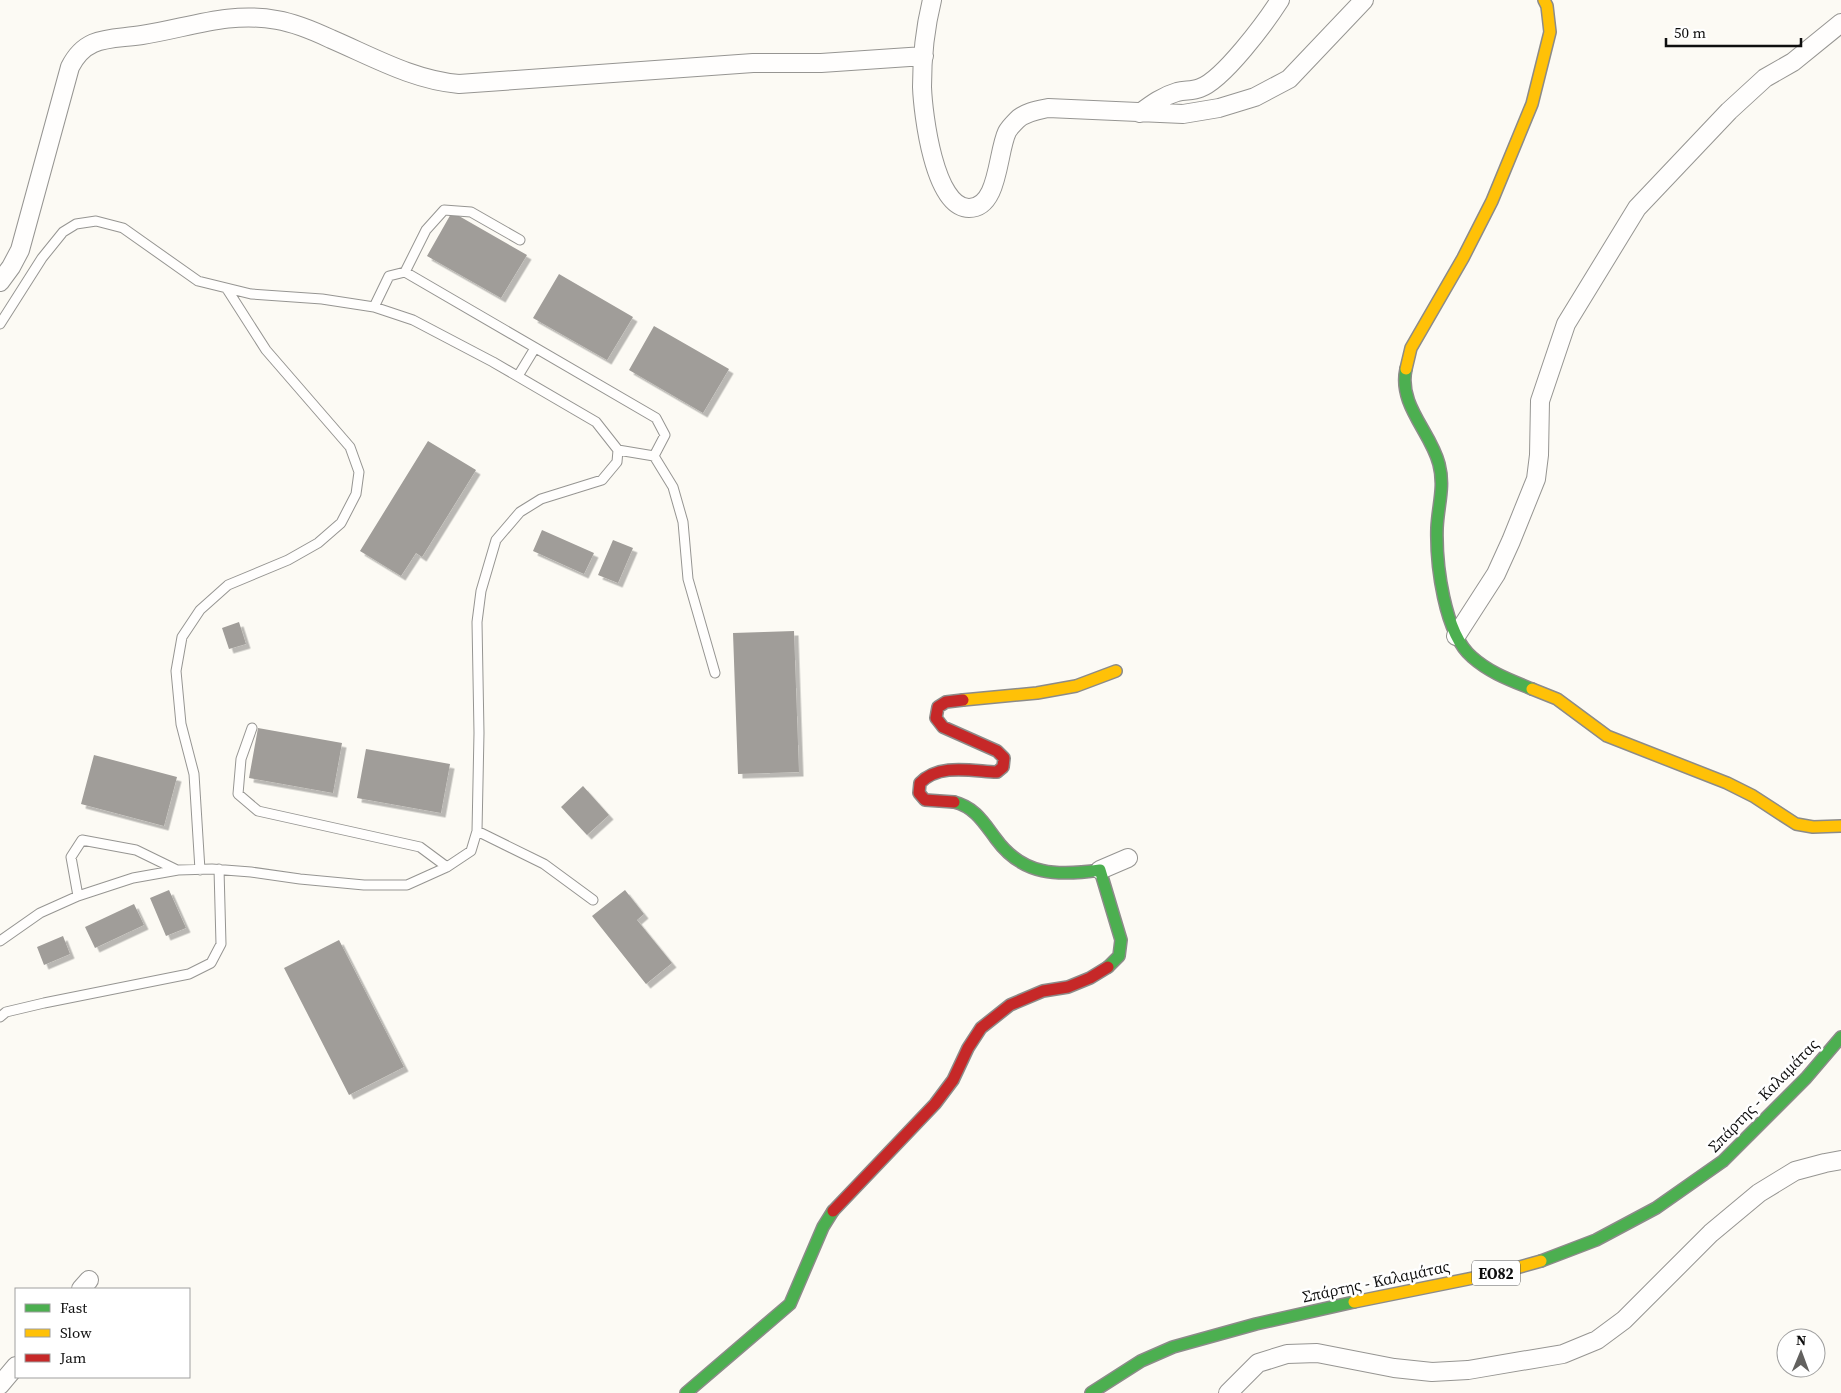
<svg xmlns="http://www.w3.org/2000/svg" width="1841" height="1393" viewBox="0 0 1841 1393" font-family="'Source Serif 4',serif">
  <defs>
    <filter id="shadow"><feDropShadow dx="4.5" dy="4.5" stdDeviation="0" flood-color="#0004"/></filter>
  </defs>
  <rect width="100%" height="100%" fill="#fcfaf4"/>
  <path fill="#a09d99" filter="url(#shadow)" d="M 452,212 L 527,255 L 501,298 L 427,256 Z
    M 559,274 L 633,317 L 607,360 L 533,318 Z
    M 654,326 L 729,369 L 703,413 L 629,370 Z
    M 428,441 L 476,470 L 422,557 L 416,553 L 401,576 L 360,551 Z
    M 542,530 L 594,553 L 584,574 L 533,551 Z
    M 613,540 L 633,548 L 618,583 L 598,575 Z
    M 239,622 L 246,644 L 229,649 L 222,628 Z
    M 794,631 L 799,772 L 738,774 L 733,633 Z
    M 258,728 L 342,743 L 333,793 L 249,778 Z
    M 366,749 L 450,764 L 441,813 L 357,798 Z
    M 94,755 L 177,777 L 164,826 L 81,804 Z
    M 583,786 L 609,815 L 587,835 L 561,807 Z
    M 169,890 L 186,928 L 166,936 L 150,898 Z
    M 625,890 L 644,914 L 637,920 L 672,963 L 646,984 L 592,916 Z
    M 134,904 L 144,925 L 95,948 L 85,927 Z
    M 63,936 L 70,954 L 44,965 L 37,947 Z
    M 339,940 L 404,1067 L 349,1095 L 284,968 Z"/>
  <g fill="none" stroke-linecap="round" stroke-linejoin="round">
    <g stroke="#969592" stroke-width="11">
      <path id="lane" d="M 405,272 L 426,230 L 444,210 L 471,212 L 520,240
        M 374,307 L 389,276 L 405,272 L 656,418 L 665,435 L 654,456 L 673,487 L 683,522 L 688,579 L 715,673
        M 0,324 L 42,258 L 63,232 L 76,224 L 96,221 L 123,228 L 198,281 L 251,294 L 322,299 L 374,307 L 413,320 L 493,362 L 596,422 L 618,450 L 617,462 L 602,480 L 541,499 L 520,512 L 496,540 L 481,591 L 477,622 L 479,733 L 477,831 L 471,851 L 447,867 L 407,885 L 364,885 L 300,879 L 251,872 L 212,869 L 178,870 L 133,878 L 78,896 L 40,913 L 0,941
        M 518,376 L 535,348
        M 618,450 L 654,456
        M 252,728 L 241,759 L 238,794 L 258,811 L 420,847 L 447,867
        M 477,831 L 544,864 L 593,900
        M 200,870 L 194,774 L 181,724 L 176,671 L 182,637 L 200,610 L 228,585 L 288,560 L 318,543 L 341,523 L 356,494 L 359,472 L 350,447 L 266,350 L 227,289
        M 78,896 L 71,857 L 82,840 L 136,850 L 177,870
        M 0,1017 L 6,1012 L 44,1003 L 189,974 L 211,963 L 221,944 L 219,869"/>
    </g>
    <g stroke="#969592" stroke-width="20">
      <path id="street" d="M 932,0 C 925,28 922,59 922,87 C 923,113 934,208 969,208 C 999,208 997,153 1007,132 C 1009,128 1014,123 1017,120 C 1025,112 1038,110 1048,108 L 1183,114 L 1219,108 L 1255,97 L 1289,79 L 1364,0
        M 1140,113 C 1152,104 1163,96 1177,92 C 1185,90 1193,91 1200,88 C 1223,80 1266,22 1280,0
        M 0,282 L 11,267 L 20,250 L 70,67 C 86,35 110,40 142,35 C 188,28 229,11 277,20 C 295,23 314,31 331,39 C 373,57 413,80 459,84 L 753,63 L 821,63 L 924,56
        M 1456,636 L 1496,574 L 1511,541 L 1536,479 L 1539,455 L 1540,401 L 1566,324 L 1637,208 L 1729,111 L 1765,78 L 1793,62 L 1841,23
        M 1100,870 L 1128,858
        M 81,1289 L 89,1280
        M 0,1385 L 16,1366
        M 1228,1393 L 1258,1363 L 1287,1354 L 1317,1353 L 1394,1368 L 1432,1372 L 1468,1370 L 1563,1354 L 1597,1340 L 1624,1320 L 1711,1233 L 1759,1193 L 1795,1171 L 1825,1163 L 1841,1160"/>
    </g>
    <g stroke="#8c8b89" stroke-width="14">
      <path id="fast" d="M 1406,369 C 1398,405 1431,432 1439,464 C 1445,487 1438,505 1437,528 C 1436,564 1444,633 1472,657 C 1490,673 1510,680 1532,689
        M 954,802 C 975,807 984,823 996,839 C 1023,876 1058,876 1100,870 L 1121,940 L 1119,956 L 1108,967
        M 1541,1261 L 1596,1240 L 1656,1208 L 1723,1161 L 1806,1078 L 1841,1037
        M 686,1393 L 790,1304 L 823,1227 L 833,1211
        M 1091,1393 L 1141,1361 L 1173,1347 L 1256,1324 L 1354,1302"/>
    </g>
    <g stroke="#8c8b89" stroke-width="14">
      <path id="slow" d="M 1406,369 L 1411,348 L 1463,258 L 1492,201 L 1532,104 L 1550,32 L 1547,6 L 1544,0
        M 1532,689 L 1557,699 L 1607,736 L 1727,783 L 1753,796 L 1796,824 L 1813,827 L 1841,826
        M 963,700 L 1037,693 L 1076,686 L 1116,671
        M 1354,1302 L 1498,1273 L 1541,1261"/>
    </g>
    <g stroke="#8c8b89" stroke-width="14">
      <path id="jam" d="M 954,802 L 925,800 L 919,793 L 920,783 C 939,763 972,771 997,772 L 1003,767 L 1004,758 L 997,751 L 943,727 L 936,718 L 938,707 L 946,702 L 963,700
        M 833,1211 L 935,1104 L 953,1080 L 968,1048 L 981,1028 L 1010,1005 L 1043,991 L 1068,987 L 1090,978 L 1108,967"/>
    </g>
    <use href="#lane" stroke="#fffefd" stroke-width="9"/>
    <use href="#street" stroke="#fffefd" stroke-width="18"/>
    <use href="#fast" stroke="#4caf50" stroke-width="11"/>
    <use href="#slow" stroke="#ffc107" stroke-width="11"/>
    <use href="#jam" stroke="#c62828" stroke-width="11"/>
  </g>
  <g text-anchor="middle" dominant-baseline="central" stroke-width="5" stroke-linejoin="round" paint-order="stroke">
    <rect fill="#fff" stroke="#575757" stroke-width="1" x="1472" y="1260.5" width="48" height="25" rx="4"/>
    <g font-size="15" font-weight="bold" fill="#0f0f0f">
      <text x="1496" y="1273">ΕΟ82</text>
    </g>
    <g font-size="16" fill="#0f0f0f" stroke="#fff">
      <text transform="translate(1763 1095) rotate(-46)">Σπάρτης - Καλαμάτας</text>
      <text transform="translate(1376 1281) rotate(-12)">Σπάρτης - Καλαμάτας</text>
    </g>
  </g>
  <rect x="15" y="1288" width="175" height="90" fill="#ffffff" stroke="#9f9f9f"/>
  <rect x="25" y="1304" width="25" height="8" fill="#4caf50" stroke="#9f9f9f"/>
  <text x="60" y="1313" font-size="15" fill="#0f0f0f">Fast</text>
  <rect x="25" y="1329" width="25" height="8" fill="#ffc107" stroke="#9f9f9f"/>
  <text x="60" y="1338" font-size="15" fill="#0f0f0f">Slow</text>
  <rect x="25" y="1354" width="25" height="8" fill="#c62828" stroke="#9f9f9f"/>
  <text x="60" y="1363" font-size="15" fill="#0f0f0f">Jam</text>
  <g transform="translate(1801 1353) rotate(1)"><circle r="24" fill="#ffffff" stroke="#9f9f9f"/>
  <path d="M0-4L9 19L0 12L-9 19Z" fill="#62615f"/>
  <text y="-8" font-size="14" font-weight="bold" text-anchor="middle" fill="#0f0f0f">N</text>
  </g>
  <path d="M1666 38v8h135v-8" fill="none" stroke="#0f0f0f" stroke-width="2.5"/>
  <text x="1674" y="38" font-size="15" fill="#0f0f0f" stroke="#ffffff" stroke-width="4" paint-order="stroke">50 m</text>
</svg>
